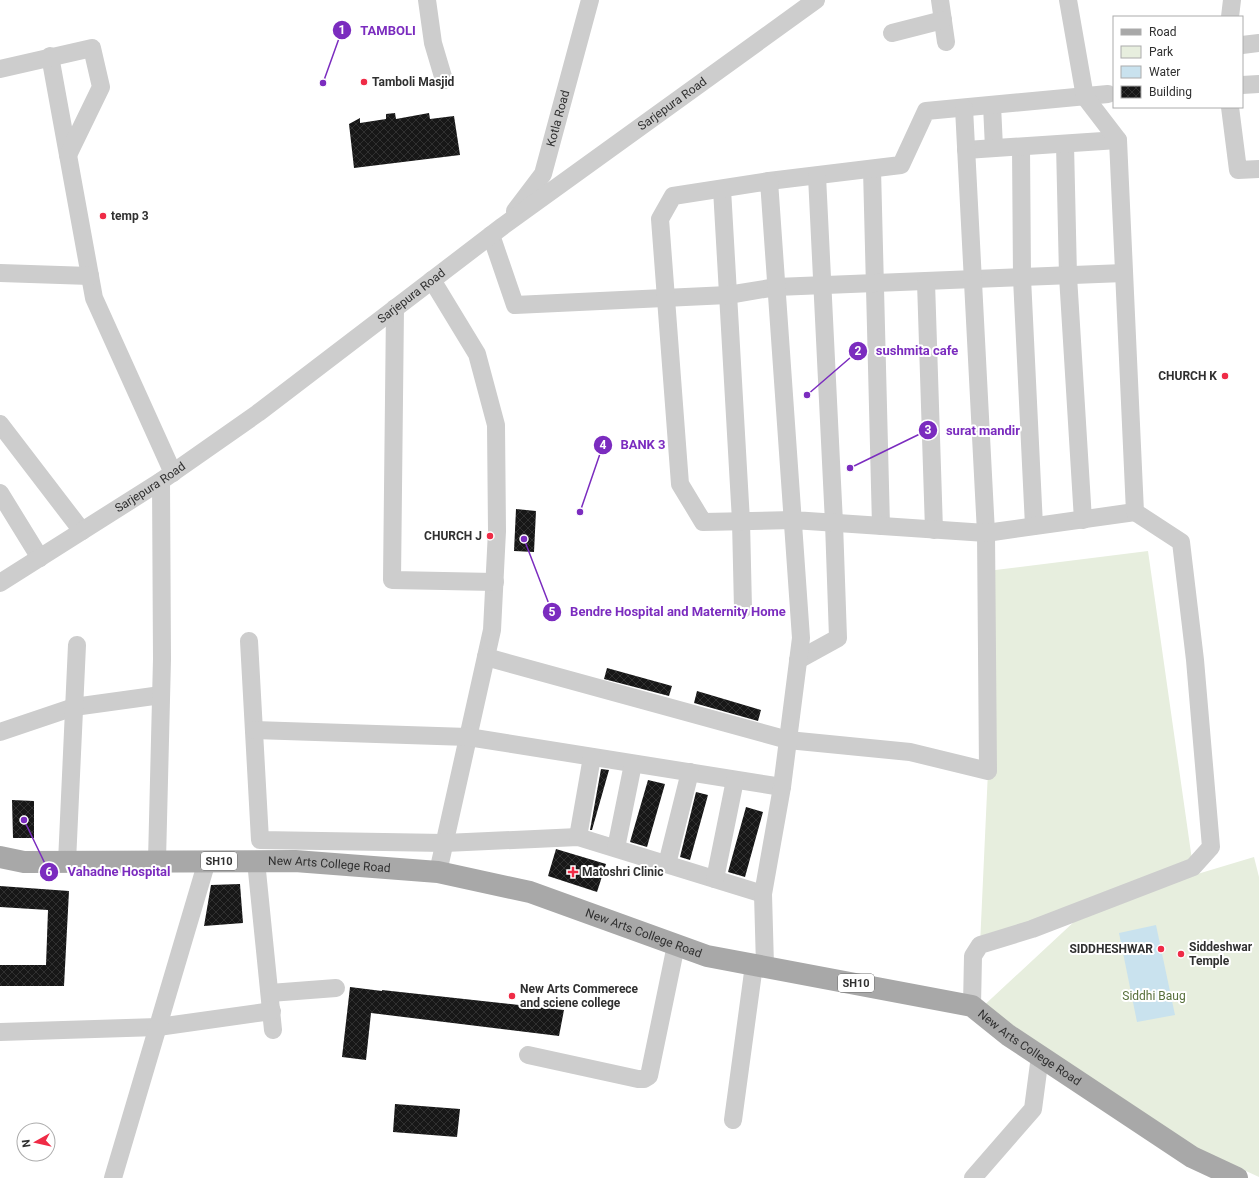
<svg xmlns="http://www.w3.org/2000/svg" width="1259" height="1178" viewBox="0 0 1259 1178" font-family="Roboto,sans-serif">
  <defs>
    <pattern id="building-cross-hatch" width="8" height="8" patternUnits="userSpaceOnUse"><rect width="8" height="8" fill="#171717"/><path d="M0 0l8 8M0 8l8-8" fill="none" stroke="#303030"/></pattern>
  </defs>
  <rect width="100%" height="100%" fill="#fff"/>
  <path fill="#e7eede" d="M 1148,551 L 1193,867 L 980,945 L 988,771 L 987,571 Z
    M 1254,857 L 1259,877 L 1259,1177 L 1183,1142 L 978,1011 L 1091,906 Z"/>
  <path fill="#c9e2ee" d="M 1156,925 L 1175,1015 L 1137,1022 L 1119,933 Z"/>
  <path fill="url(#building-cross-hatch)" d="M 395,113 L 396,119 L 429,113 L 430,119 L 454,116 L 460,155 L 354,168 L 349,124 L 360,118 L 360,123 L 386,119 L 386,114 Z
    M 516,509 L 536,511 L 534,552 L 514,551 Z
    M 607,668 L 672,686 L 669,696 L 604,679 Z
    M 697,691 L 761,710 L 758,721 L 694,703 Z
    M 601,769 L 609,770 L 592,830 L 590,830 Z
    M 648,780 L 665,784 L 647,847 L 630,842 Z
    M 696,792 L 708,795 L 690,860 L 680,857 Z
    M 12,800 L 34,801 L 34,838 L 13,838 Z
    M 746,807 L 763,812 L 745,877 L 728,872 Z
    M 556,849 L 606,864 L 597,892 L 548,876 Z
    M 240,884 L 243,923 L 204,926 L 211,885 Z
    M 0,886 L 69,891 L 64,986 L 0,986 L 0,965 L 46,965 L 48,910 L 0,907 Z
    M 350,987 L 382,991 L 382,990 L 564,1010 L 559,1036 L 371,1013 L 366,1060 L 342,1057 Z
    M 395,1104 L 460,1109 L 457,1137 L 393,1132 Z"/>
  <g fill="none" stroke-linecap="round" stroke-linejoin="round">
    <g stroke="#cdcdcd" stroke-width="18">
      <path d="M 427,0 L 433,43 L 444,80"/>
      <path d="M 940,0 L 946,42"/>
      <path d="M 1230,17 L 1232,0"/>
      <path d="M 892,33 L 943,20"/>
      <path d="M 1242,45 L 1259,43"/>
      <path d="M 50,56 L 94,298 L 173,473"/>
      <path d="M 0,69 L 92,48 L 101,87 L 68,155"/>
      <path d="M 1242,85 L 1259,84"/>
      <path d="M 992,105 L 994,148"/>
      <path d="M 1230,107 L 1238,170 L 1259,169"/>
      <path d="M 1065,144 L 1068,276 L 1083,520"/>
      <path d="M 1021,147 L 1022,278 L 1034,526"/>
      <path d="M 966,150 L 1118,140"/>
      <path d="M 872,169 L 881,526"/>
      <path d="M 769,181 L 901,165 L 926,111 L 1108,94"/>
      <path d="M 722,189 L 741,521 L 743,609"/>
      <path id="s1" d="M 515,211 L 543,174 L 590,0"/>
      <path d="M 491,235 L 515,305 L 728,295 L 776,287 L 1124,273"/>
      <path d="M 0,273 L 90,276"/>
      <path d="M 432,280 L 477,354 L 496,425 L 497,531 L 492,630 L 438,872"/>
      <path d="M 926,282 L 934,530"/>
      <path d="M 395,308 L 392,580 L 495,582"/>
      <path d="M 0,424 L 82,531"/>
      <path d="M 0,493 L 40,558"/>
      <path id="s2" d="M 0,583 L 161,481 L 258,413 L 503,226 L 816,0"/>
      <path d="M 249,641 L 260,840 L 445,843 L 578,837 L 763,894"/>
      <path d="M 486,657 L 788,740 L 910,752 L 988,771 L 986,533 L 964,108"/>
      <path d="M 798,660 L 838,638 L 834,523 L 817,176"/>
      <path d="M 254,730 L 468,737 L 782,787"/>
      <path d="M 0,732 L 74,707 L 161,695"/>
      <path d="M 578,837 L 592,757"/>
      <path d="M 616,848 L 633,764"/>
      <path d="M 157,861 L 162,659 L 161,481"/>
      <path d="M 256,861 L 273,1030"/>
      <path d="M 67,862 L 77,645"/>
      <path d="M 667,864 L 690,772"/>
      <path d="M 715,879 L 735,780"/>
      <path d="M 765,966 L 763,894 L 782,787 L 801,638 L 769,181 L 673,196 L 660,219 L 680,484 L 703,522 L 793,520 L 986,533 L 1135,512"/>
      <path d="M 270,993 L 336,988"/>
      <path d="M 972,1006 L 973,956 L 980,945 L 1032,929 L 1193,867 L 1211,847 L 1195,660 L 1181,542 L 1135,512 L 1118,140 L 1085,97 L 1068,0"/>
      <path d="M 0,1032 L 158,1027 L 272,1011"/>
      <path d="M 528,1055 L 638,1079 L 644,1079 L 649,1076 L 676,945"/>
      <path d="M 733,1120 L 754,965"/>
      <path d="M 113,1178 L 207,861"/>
      <path d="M 973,1178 L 1033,1109 L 1040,1056"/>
    </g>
    <path stroke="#a8a8a8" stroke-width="22" id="s3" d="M 0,857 L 24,862 L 295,861 L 438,872 L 530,892 L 707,956 L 972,1006 L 1008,1035 L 1192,1157 L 1237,1178"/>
  </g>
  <g fill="#ef2b46" stroke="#fff" stroke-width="1.5">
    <circle cx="364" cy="82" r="4"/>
    <circle cx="103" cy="216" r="4"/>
    <circle cx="1225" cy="376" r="4"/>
    <circle cx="490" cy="536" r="4"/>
    <path d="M571 866h4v4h4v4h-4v4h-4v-4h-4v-4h4z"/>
    <circle cx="1161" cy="949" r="4"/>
    <circle cx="1181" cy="954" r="4"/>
    <circle cx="512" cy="996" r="4"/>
  </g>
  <g text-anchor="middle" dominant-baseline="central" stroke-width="4" stroke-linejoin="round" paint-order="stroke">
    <g fill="#fff" stroke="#6e6e6e" stroke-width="1">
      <rect x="201" y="852" width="36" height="18" rx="3"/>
      <rect x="838" y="974" width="36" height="18" rx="3"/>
    </g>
    <g font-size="11" font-weight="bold" fill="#303030">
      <text x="219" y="861">SH10</text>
      <text x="856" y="983">SH10</text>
    </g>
    <g font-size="12" font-weight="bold" fill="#303030" stroke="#fff" text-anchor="start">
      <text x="372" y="82">Tamboli Masjid</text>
      <text x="111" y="216">temp 3</text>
      <text x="1217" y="376" text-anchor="end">CHURCH K</text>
      <text x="482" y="536" text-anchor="end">CHURCH J</text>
      <text x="582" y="872">Matoshri Clinic</text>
      <text x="1189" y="947">Siddeshwar<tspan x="1189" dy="14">Temple</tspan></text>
      <text x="1153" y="949" text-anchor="end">SIDDHESHWAR</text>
      <text x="520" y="989">New Arts Commerece<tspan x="520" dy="14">and sciene college</tspan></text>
    </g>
    <g font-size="12" fill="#303030" stroke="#fff">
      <text stroke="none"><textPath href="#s2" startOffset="826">Sarjepura Road</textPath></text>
      <text stroke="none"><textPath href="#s1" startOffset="104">Kotla Road</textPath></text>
      <text stroke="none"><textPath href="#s2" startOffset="502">Sarjepura Road</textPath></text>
      <text stroke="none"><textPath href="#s2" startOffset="178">Sarjepura Road</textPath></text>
      <text stroke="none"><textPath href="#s3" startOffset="330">New Arts College Road</textPath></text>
      <text stroke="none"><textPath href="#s3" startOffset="654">New Arts College Road</textPath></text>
      <text stroke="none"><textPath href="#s3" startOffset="1062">New Arts College Road</textPath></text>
    </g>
    <g font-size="12" fill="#576f3b" stroke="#fff">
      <text x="1154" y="996">Siddhi Baug</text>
    </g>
  </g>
  <path fill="none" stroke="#7b2cbf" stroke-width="1.5" d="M323 83L342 30M807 395L858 351M850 468L928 430M580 512L603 445M524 539L552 612M24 820L49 872"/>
  <g fill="#7b2cbf" stroke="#fff" stroke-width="1.5">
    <circle cx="323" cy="83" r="4"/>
    <circle cx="807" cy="395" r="4"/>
    <circle cx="850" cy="468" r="4"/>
    <circle cx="580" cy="512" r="4"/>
    <circle cx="524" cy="539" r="4"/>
    <circle cx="24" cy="820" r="4"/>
    <circle cx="342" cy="30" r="10"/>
    <circle cx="858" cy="351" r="10"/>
    <circle cx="928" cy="430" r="10"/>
    <circle cx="603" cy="445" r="10"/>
    <circle cx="552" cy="612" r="10"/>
    <circle cx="49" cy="872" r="10"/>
  </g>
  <g font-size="12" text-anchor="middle" font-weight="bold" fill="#fff">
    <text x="342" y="34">1</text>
    <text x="858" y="355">2</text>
    <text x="928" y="434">3</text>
    <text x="603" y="449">4</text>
    <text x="552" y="616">5</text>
    <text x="49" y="876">6</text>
  </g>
  <g font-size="13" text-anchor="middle" font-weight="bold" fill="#7b2cbf" stroke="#fff" stroke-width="4" stroke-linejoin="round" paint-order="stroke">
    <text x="388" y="35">TAMBOLI</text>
    <text x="917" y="355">sushmita cafe</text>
    <text x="983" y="435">surat mandir</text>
    <text x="643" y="449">BANK 3</text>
    <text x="678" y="616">Bendre Hospital and Maternity Home</text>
    <text x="119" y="876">Vahadne Hospital</text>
  </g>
  <rect x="1113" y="16" width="130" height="92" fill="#ffffff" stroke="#acacac"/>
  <rect x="1121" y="29" width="20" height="6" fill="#a8a8a8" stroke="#acacac"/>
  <text x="1149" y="36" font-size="12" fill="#303030">Road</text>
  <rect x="1121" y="46" width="20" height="12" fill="#e7eede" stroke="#acacac"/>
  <text x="1149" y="56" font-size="12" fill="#303030">Park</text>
  <rect x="1121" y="66" width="20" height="12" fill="#c9e2ee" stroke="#acacac"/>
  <text x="1149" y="76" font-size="12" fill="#303030">Water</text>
  <rect x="1121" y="86" width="20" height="12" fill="url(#building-cross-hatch)" stroke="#acacac"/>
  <text x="1149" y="96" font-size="12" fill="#303030">Building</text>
  <g transform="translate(36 1142) rotate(262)"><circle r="19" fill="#ffffff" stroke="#acacac"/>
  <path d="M0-3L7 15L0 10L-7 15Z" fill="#ef2b46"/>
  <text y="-6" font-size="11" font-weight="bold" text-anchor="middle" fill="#303030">N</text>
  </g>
</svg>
